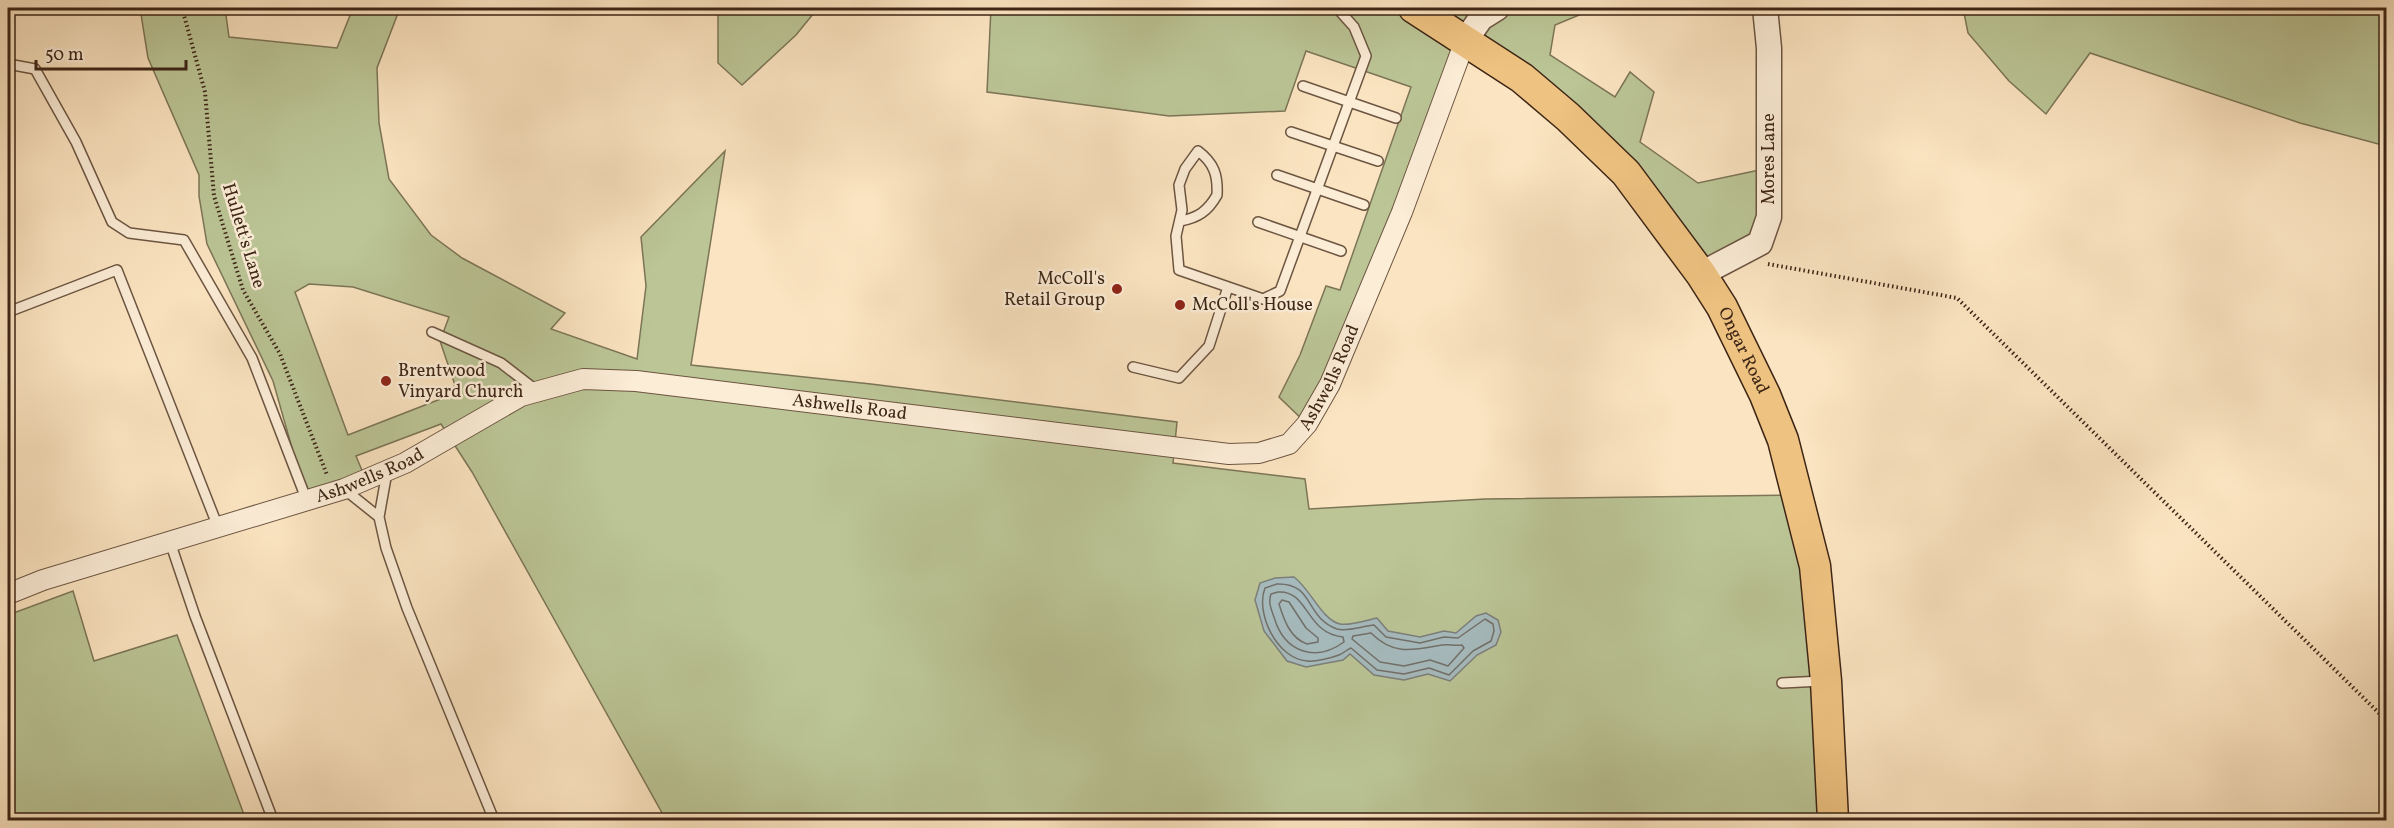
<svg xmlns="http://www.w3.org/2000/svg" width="2394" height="828" viewBox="0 0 2394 828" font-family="Vollkorn,serif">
  <rect width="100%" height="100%" fill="#fbe4c1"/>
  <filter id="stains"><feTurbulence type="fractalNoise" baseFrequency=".00333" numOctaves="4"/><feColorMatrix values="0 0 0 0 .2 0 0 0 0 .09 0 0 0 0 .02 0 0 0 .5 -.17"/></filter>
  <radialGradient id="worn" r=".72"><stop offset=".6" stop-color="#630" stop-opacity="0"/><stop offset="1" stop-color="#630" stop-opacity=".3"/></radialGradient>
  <path fill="#bbc596" stroke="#7c7556" stroke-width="1.5" fill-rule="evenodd" d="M 140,8 L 225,8 L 229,37 L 337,48 L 353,8 L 400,8 L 377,68 L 379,123 L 389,179 L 431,235 L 462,258 L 565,313 L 551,329 L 637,359 L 646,286 L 641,237 L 725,151 L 691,365 L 871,384 L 1177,422 L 1173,463 L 1305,479 L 1309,509 L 1485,499 L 1799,495 L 1833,820 L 666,820 L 472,472 L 441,424 L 356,456 L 366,480 L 307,501 L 273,381 L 207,244 L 199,196 L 199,175 L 148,58 ZM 309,284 L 353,287 L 449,317 L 440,341 L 455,385 L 443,398 L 348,435 L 295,292 Z
    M 718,8 L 818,8 L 796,35 L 742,85 L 718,63 Z
    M 991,8 L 1596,8 L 1555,25 L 1550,55 L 1615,97 L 1630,72 L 1654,92 L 1640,142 L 1698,183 L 1769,168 L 1766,231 L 1701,274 L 1660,218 L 1490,57 L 1454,65 L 1307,424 L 1279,397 L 1300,355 L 1326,286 L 1340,290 L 1411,87 L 1306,51 L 1285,111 L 1169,116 L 987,92 Z
    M 1963,8 L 2386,8 L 2386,146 L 2300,123 L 2090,53 L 2046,114 L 2009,81 L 1968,33 Z
    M 73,591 L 94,661 L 177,635 L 246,820 L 8,820 L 8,615 Z"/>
  <path fill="#a6bbbf" stroke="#7c7f7b" stroke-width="1.5" d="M 1294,577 C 1311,590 1322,620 1340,624 C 1350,626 1367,620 1377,618 L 1388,631 L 1420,637 L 1444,631 L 1456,633 L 1476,616 L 1486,613 L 1498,620 L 1501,632 L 1496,645 L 1477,655 L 1450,681 L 1428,674 L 1404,680 L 1374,675 L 1350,654 L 1343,660 L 1306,667 L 1287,661 L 1264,631 L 1255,600 L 1260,583 L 1275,578 Z"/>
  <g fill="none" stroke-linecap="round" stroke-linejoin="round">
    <path stroke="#72706a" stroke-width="1.5" d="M 1277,584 C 1315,583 1304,617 1337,629 C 1347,632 1363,626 1374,625 L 1386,637 L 1420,643 L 1444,637 L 1458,638 L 1485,619 L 1493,624 L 1494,631 L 1491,641 L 1473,651 L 1449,675 L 1429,668 L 1404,674 L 1377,670 L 1351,648 C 1346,650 1344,653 1339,655 C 1331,658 1315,662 1307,661 C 1277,659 1255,613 1265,588 Z
      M 1278,592 C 1309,590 1305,633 1343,637 L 1344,642 C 1315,663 1284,652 1274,617 C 1271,609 1268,602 1271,594 Z
      M 1282,600 L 1289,602 L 1306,628 L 1318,638 L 1318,642 L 1307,644 C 1290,638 1284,620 1279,604 Z
      M 1371,633 C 1394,656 1413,650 1442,645 C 1449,644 1455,646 1462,645 L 1464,648 L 1448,666 L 1430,660 L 1404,666 L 1380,662 L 1352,639 L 1353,636 Z"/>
    <g stroke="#6c5541" stroke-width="12">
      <path id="service" d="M 8,64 L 35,69 L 76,142 L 112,222 L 129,233 L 184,240 L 252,358 L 307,501
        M 1303,86 L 1396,118
        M 1291,132 L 1378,161
        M 1277,175 L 1364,205
        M 1180,221 C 1198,218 1208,211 1217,195 C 1218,175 1214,163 1198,151 L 1185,169 L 1179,185 L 1182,210 L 1176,236 L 1179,270 L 1263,299 L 1280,291 L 1366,56 L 1354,27 L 1337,8
        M 1258,222 L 1341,251
        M 8,312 L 117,270 L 218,527
        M 432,332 L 501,363 L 536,390
        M 1133,367 L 1179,378 L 1209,346 L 1228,287
        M 344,489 L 379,517 L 386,548 L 407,608 L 494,820
        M 379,517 L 387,472
        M 170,542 L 195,616 L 273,820
        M 1782,683 L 1822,681"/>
    </g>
    <g stroke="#6c5541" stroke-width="22">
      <g id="minor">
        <path id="s1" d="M 8,594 L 43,580 L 344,489 L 405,463 L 521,396 L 583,379 L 636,381 L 1229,454 L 1259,453 L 1289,444 L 1307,424 L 1330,384 L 1402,212 L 1465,41"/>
      </g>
    </g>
    <g stroke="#6c5541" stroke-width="27">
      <path id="tertiary" d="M 1465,41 L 1481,18 L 1497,8
        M 1701,274 L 1760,243 L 1769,217 L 1769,48 L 1765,8"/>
    </g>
    <g stroke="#3d2516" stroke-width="33">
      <g id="primary">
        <path id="s2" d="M 1414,8 L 1522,78 L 1568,117 L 1626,173 L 1701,274 L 1722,307 L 1765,395 L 1783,440 L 1815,566 L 1826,681 L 1833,820"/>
      </g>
    </g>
    <path stroke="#3d2516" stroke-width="4" stroke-dasharray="1.5 3" stroke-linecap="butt" d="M 182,8 L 205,92 L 214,196 L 243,290 L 280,354 L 327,475
      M 1768,264 L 1957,298 L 2386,720"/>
    <use href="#service" stroke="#fcedd7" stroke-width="9"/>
    <use href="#minor" stroke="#fcedd7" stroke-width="20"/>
    <use href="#tertiary" stroke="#fcedd7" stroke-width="24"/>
    <use href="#primary" stroke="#eec280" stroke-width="30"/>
  </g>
  <g fill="#8f2418" stroke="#fcedd7" stroke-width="2">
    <circle cx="1117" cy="289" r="6"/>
    <circle cx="1180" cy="305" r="6"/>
    <circle cx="386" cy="381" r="6"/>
  </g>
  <g text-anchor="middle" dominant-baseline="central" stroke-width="5" stroke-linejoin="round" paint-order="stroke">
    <g font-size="18" fill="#3d2516" stroke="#fcedd7">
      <text transform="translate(1769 159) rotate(-90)">Mores Lane</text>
      <text transform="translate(243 236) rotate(73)">Hullett's Lane</text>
      <text stroke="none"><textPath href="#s2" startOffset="483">Ongar Road</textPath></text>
      <text stroke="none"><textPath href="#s1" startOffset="1407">Ashwells Road</textPath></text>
      <text stroke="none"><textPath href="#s1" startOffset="885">Ashwells Road</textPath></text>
      <text stroke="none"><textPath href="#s1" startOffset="381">Ashwells Road</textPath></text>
    </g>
    <g font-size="18" fill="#3d2516" stroke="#fcedd7" text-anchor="start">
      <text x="1105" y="279" text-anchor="end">McColl's<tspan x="1105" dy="21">Retail Group</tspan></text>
      <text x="1192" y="305">McColl's House</text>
      <text x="398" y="371">Brentwood<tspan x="398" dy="21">Vinyard Church</tspan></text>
    </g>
  </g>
  <rect width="2394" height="828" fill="none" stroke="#fbe4c1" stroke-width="30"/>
  <rect x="9" y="9" width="2376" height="810" fill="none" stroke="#3d2516" stroke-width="3"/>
  <rect x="15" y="15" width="2364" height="798" fill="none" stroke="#3d2516" stroke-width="1.5"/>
  <path d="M36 60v9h150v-9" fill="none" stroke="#3d2516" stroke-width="3"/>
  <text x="45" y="60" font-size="18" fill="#3d2516" stroke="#fcedd7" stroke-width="4.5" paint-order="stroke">50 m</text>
  <rect width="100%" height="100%" filter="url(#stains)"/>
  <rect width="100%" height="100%" fill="url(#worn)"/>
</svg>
